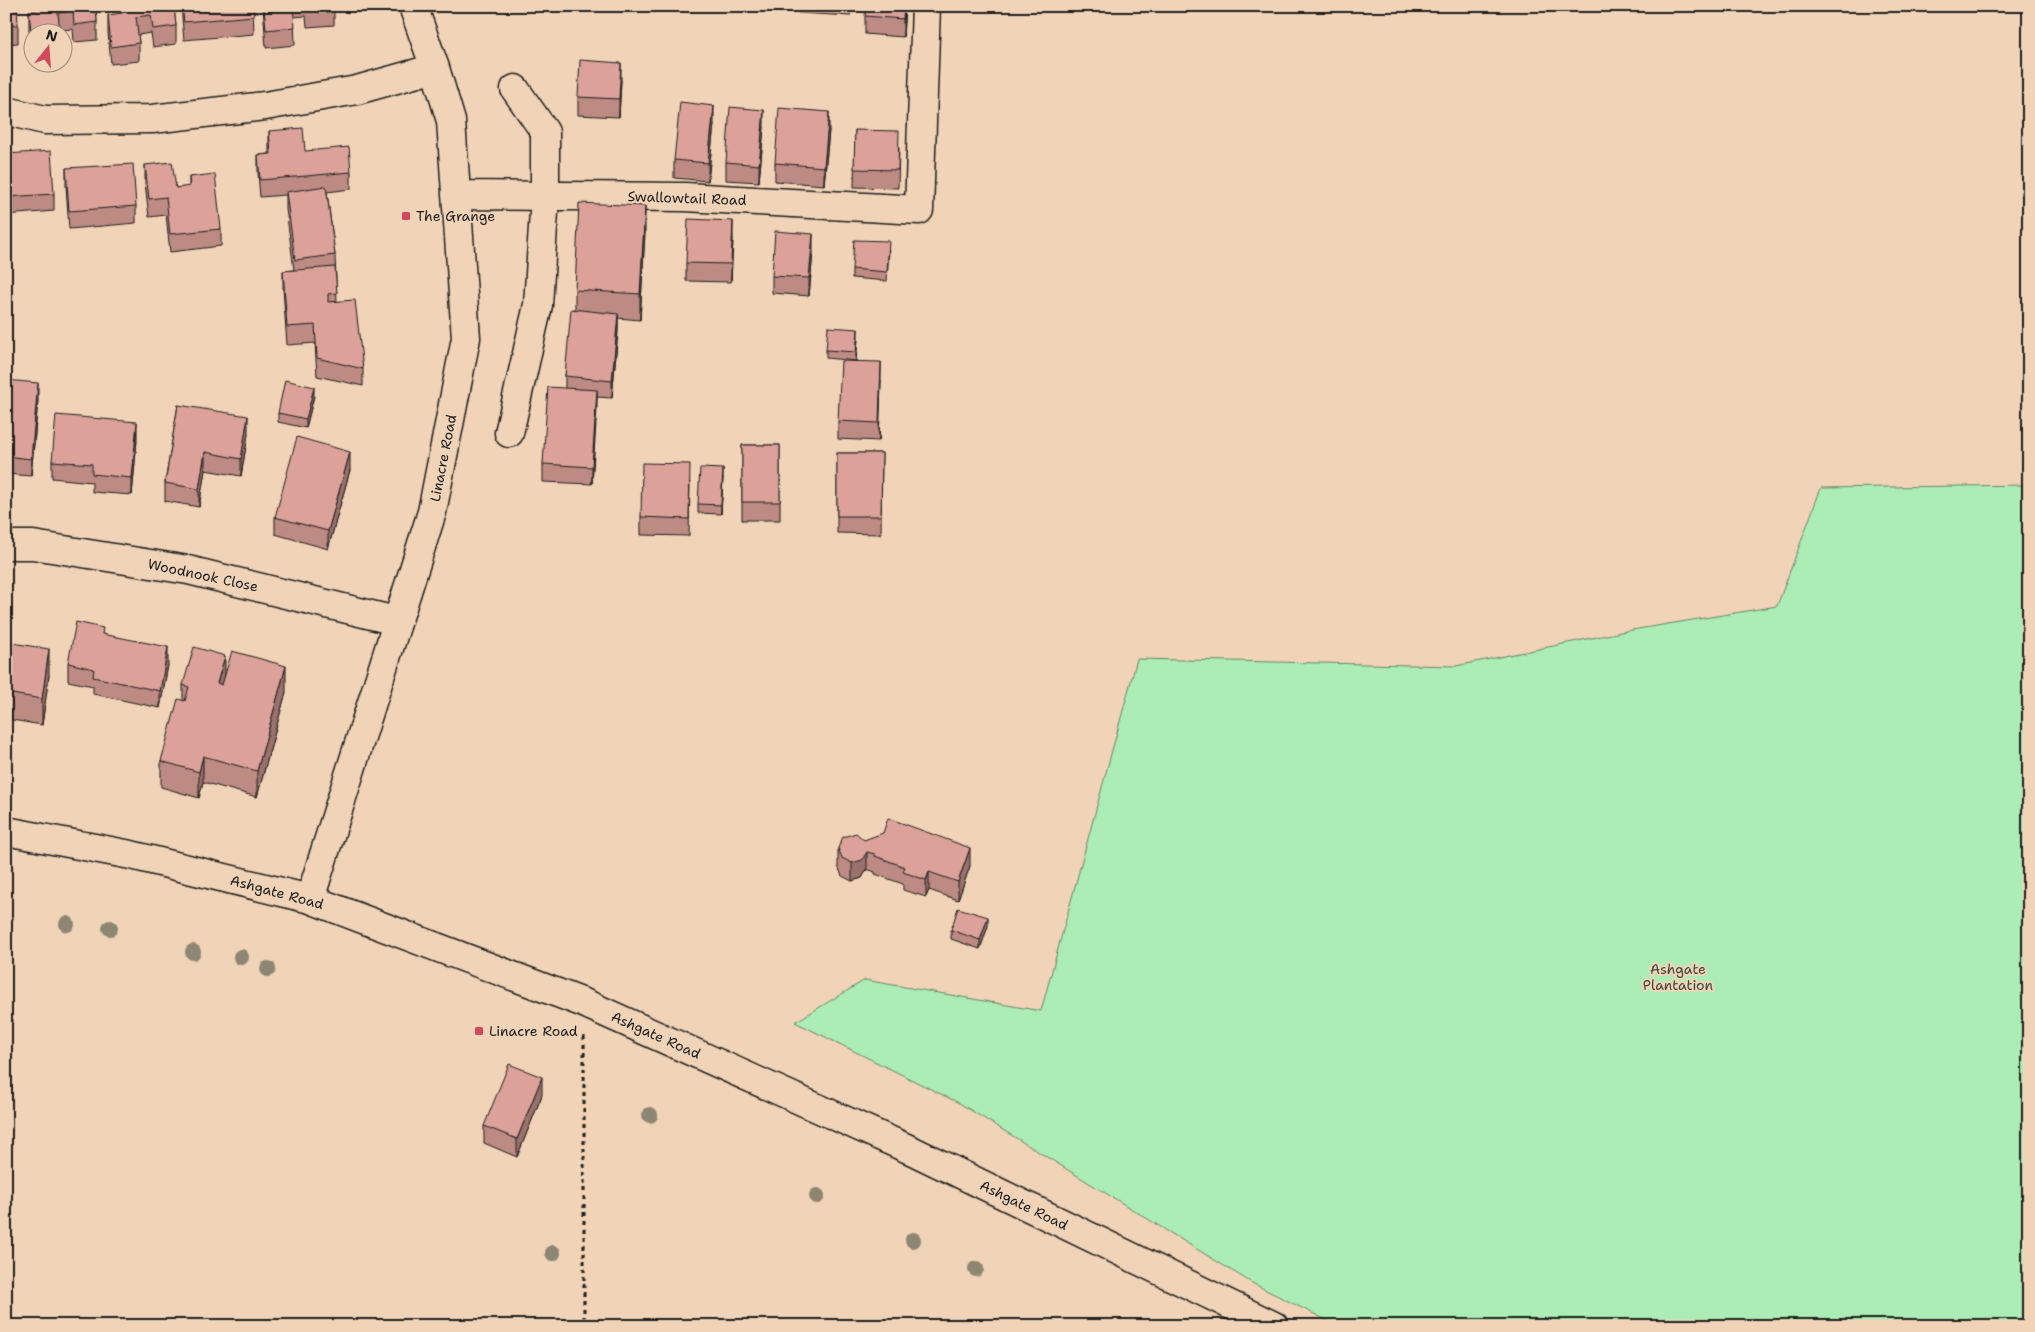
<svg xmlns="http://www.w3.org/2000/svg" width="2035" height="1332" viewBox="0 0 2035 1332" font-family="'Shantell Sans',sans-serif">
  <rect width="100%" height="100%" fill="#f1d4b7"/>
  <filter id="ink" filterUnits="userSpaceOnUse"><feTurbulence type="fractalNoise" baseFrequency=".02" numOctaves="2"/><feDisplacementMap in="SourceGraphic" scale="10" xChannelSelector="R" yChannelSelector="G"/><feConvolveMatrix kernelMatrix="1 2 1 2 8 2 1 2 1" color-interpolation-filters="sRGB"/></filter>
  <g filter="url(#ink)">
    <path fill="#acedb5" stroke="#648468" d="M 2029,485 L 2029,1326 L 1338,1326 L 1252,1283 L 959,1103 L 795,1022 L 865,980 L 1041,1011 L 1137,659 L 1456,666 L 1626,631 L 1777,606 L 1821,488 Z"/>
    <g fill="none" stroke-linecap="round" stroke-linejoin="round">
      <g stroke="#1c1c1c" stroke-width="31">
        <path id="minor" d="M 6,111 L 45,120 L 152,119 L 265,106 L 357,90 L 435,68
          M 456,195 L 685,197 L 919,210 L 926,6
          M 509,433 L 538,305 L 545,196 L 545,132 L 515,89
          M 6,545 L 33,545 L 188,570 L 396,621
          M 6,831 L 131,855 L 310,899 L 584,1003 L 913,1151 L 1274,1326
          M 310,899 L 432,512 L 466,338 L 451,121 L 435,68 L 413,6"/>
      </g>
      <path stroke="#1c1c1c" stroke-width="3" stroke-dasharray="4 4" stroke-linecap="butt" d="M 584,1036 L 584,1326"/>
      <use href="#minor" stroke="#f1d4b7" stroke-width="28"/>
    </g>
    <g fill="#8c8673">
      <circle cx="67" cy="924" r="8"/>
      <circle cx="110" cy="928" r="8"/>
      <circle cx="193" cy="952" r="8"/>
      <circle cx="241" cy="957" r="8"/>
      <circle cx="268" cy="969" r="8"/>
      <circle cx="650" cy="1115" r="8"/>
      <circle cx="817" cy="1196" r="8"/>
      <circle cx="913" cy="1240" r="8"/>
      <circle cx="553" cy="1253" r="8"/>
      <circle cx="976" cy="1269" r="8"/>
    </g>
    <path fill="#bd8b84" stroke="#1c1c1c" d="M 6,6 L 18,25 L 18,43 L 6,44 Z
      M 41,6 L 96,6 L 97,22 L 97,40 L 74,42 L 73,29 L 32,32 L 32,60 L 29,29 L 29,11 L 41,9 Z
      M 119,6 L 174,6 L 176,26 L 176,44 L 153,47 L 151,33 L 138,35 L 139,43 L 139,61 L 111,64 L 108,33 L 108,15 L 120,14 Z
      M 181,6 L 253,6 L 254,34 L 184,40 Z
      M 263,6 L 334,6 L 334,25 L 307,27 L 306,16 L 294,17 L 295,45 L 266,48 Z
      M 798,6 L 851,6 L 850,16 L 798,13 Z
      M 905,6 L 903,37 L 865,34 L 865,16 Z
      M 621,80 L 619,117 L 578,115 L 578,97 Z
      M 714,124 L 708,181 L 674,178 L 674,160 Z
      M 764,127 L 759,182 L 726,180 L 726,162 Z
      M 829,130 L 824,185 L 775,181 L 775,163 Z
      M 855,130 L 899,148 L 898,188 L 854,187 Z
      M 269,131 L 305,151 L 351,172 L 351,189 L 327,192 L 335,255 L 337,302 L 363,369 L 363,386 L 317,376 L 315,343 L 287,345 L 283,289 L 283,271 L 294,270 L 286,209 L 286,195 L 260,197 L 258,173 L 258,155 L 269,154 Z
      M 6,154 L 54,194 L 54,211 L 6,215 Z
      M 145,165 L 176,188 L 189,187 L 189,177 L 221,229 L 221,246 L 170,252 L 166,215 L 149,217 L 145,183 Z
      M 66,168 L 136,206 L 136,223 L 69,229 L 66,186 Z
      M 645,232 L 640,320 L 618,318 L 618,331 L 612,398 L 597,397 L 592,484 L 543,482 L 543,464 L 565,388 L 565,376 L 575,310 L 575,290 Z
      M 733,238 L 731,282 L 686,281 L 686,263 Z
      M 889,250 L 887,281 L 852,278 L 852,269 Z
      M 813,252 L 809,296 L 772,293 L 772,276 Z
      M 858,338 L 856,361 L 826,358 L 826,350 Z
      M 6,380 L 38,400 L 31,476 L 6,474 Z
      M 881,380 L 879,441 L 838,439 L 838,421 Z
      M 314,396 L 306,428 L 278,422 L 278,413 Z
      M 178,405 L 248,434 L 241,476 L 205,470 L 199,507 L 165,501 L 165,483 Z
      M 137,440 L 132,495 L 92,492 L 92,482 L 52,478 L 52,461 Z
      M 742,445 L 780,445 L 780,520 L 742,520 Z
      M 837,453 L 882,453 L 881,534 L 837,533 Z
      M 350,470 L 328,549 L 275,534 L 275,517 Z
      M 723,478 L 721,514 L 698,513 L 698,504 Z
      M 690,482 L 689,536 L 641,535 L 641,517 Z
      M 103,634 L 168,665 L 160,708 L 93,694 L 93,686 L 68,681 L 68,663 Z
      M 6,642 L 49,675 L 42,725 L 6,719 Z
      M 225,675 L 286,692 L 257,797 L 203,782 L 199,798 L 161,787 L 161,761 L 183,701 L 183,685 Z
      M 864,840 L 970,866 L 958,900 L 929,890 L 926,897 L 903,890 L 903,884 L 875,874 L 875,872 L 867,869 L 862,878 L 852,881 L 842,876 L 838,866 L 838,848 Z
      M 988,926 L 980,949 L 951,939 L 951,930 Z
      M 542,1095 L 517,1157 L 484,1143 L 484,1126 Z"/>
    <path fill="#9a716c" stroke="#1c1c1c" d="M 904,6 L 905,6 L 903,37 L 903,19 Z
      M 621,63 L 621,80 L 619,117 L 619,99 Z
      M 714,106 L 714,124 L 708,181 L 708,163 Z
      M 764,110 L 764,127 L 759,182 L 759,165 Z
      M 829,112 L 829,130 L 824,185 L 824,167 Z
      M 645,206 L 645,232 L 640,320 L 640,294 Z
      M 733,221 L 733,238 L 731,282 L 731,264 Z
      M 813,234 L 813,252 L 809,296 L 809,278 Z
      M 618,314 L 618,331 L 612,398 L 612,381 Z
      M 858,329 L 858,338 L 856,361 L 856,352 Z
      M 881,362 L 881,380 L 879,441 L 879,423 Z
      M 38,383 L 38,400 L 31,476 L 31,459 Z
      M 314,387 L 314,396 L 306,428 L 306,419 Z
      M 597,390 L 597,408 L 592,484 L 592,467 Z
      M 248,416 L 248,434 L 241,476 L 241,459 Z
      M 137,422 L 137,440 L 132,495 L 132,478 Z
      M 205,452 L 205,470 L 199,507 L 199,489 Z
      M 350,452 L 350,470 L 328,549 L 328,531 Z
      M 723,469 L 723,478 L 721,514 L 721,505 Z
      M 168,647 L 168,665 L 160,708 L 160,691 Z
      M 49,649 L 49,675 L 42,725 L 42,699 Z
      M 225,656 L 225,682 L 217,709 L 217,683 Z
      M 286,666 L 286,692 L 257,797 L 257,771 Z
      M 203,756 L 203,782 L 199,798 L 199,772 Z
      M 970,848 L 970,866 L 958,900 L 958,882 Z
      M 867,852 L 867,869 L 862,878 L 852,881 L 852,863 Z
      M 929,872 L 929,890 L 926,897 L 926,880 Z
      M 988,917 L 988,926 L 980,949 L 980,940 Z
      M 542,1077 L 542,1095 L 517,1157 L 517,1139 Z"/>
    <path fill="#dca29a" stroke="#1c1c1c" d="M 6,6 L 17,6 L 18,25 L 6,26 Z
      M 42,6 L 96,6 L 97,22 L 74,25 L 73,11 L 58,13 L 60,32 L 32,32 L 32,42 L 29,11 L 43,9 Z
      M 121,6 L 174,6 L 176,26 L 153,29 L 151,15 L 136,17 L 139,43 L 111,47 L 108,15 L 122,13 Z
      M 182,6 L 253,6 L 254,16 L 184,22 Z
      M 264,6 L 293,6 L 295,27 L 266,30 Z
      M 307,6 L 334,6 L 334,7 L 307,10 Z
      M 866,6 L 904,6 L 903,19 L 865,16 Z
      M 580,60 L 621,63 L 619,99 L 578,97 Z
      M 680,102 L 714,106 L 708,163 L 674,160 Z
      M 730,107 L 764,110 L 759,165 L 726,162 Z
      M 779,108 L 829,112 L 824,167 L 775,163 Z
      M 303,128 L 305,151 L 349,147 L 351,172 L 260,180 L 258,155 L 271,154 L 269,131 Z
      M 855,130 L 899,131 L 898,170 L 854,169 Z
      M 51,151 L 54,194 L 6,197 L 6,154 Z
      M 172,162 L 176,188 L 190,186 L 189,177 L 215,174 L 221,229 L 170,234 L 166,197 L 149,199 L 145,165 Z
      M 133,164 L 136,206 L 69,211 L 66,168 Z
      M 326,186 L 335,255 L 295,260 L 286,192 Z
      M 579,203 L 645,206 L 640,294 L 575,290 Z
      M 688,219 L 733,221 L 731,264 L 686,263 Z
      M 775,231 L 813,234 L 809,278 L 772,276 Z
      M 854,240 L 889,241 L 887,272 L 852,269 Z
      M 335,267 L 337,293 L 328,294 L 328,302 L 355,300 L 363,369 L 317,358 L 315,325 L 287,327 L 283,271 Z
      M 571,309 L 618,314 L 612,381 L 565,376 Z
      M 828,327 L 858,329 L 856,352 L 826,350 Z
      M 841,361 L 881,362 L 879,423 L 838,421 Z
      M 6,380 L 38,383 L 31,459 L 6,456 L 6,438 L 8,419 L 6,418 Z
      M 285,380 L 314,387 L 306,419 L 278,413 Z
      M 548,387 L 597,390 L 592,467 L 543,464 Z
      M 178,405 L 248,416 L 241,459 L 205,452 L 199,489 L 165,483 Z
      M 56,415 L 137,422 L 132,478 L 92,474 L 92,464 L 52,461 Z
      M 297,437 L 350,452 L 328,531 L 275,517 Z
      M 742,445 L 780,445 L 780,502 L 742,502 Z
      M 837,453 L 882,453 L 881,516 L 837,516 Z
      M 642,463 L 690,464 L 689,519 L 641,517 Z
      M 700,468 L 723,469 L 721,505 L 698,504 Z
      M 76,622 L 103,628 L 102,634 L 168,647 L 160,691 L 93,677 L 94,669 L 68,663 Z
      M 6,642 L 49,649 L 42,699 L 6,693 Z
      M 194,647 L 225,656 L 217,683 L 222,685 L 232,651 L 286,666 L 257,771 L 203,756 L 199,772 L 161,761 L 178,699 L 185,701 L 189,687 L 183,685 Z
      M 888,818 L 970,848 L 958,882 L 929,872 L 926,880 L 903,872 L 905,867 L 875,856 L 875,854 L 867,852 L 862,860 L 852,863 L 842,858 L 838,848 L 843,837 L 856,833 L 864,840 L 883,833 Z
      M 958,908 L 988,917 L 980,940 L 951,930 Z
      M 509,1064 L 542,1077 L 517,1139 L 484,1126 Z"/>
  </g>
  <g fill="#d1495b" stroke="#f1d4b7" stroke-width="2">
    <rect x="401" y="211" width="10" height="10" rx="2.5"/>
    <rect x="474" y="1026" width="10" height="10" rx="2.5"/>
  </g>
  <g text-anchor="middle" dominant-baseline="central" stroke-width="4" stroke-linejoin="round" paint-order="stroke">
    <g font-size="14" fill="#1c1c1c" stroke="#f1d4b7">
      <text transform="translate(687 198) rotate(2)">Swallowtail Road</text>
      <text transform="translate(443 458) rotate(-79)">Linacre Road</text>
      <text transform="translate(203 575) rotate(12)">Woodnook Close</text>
      <text transform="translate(277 892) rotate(15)">Ashgate Road</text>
      <text transform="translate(656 1035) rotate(24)">Ashgate Road</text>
      <text transform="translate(1024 1205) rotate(26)">Ashgate Road</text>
    </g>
    <g font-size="14" fill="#1c1c1c" stroke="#f1d4b7" text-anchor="start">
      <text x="416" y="216">The Grange</text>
      <text x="489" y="1031">Linacre Road</text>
    </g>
    <g font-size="14" fill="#39463b" stroke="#f1d4b7">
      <text x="1678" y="969">Ashgate<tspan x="1678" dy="16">Plantation</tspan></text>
    </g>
  </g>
  <rect width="2035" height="1332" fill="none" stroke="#f1d4b7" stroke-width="25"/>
  <rect x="12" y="12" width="2010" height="1307" fill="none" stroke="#1c1c1c" stroke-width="2" filter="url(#ink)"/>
  <g transform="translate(48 48) rotate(17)"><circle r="24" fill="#f1d4b7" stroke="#9c8a79"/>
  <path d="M0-4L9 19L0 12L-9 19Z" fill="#d1495b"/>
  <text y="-8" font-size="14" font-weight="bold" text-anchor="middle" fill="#1c1c1c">N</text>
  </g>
</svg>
